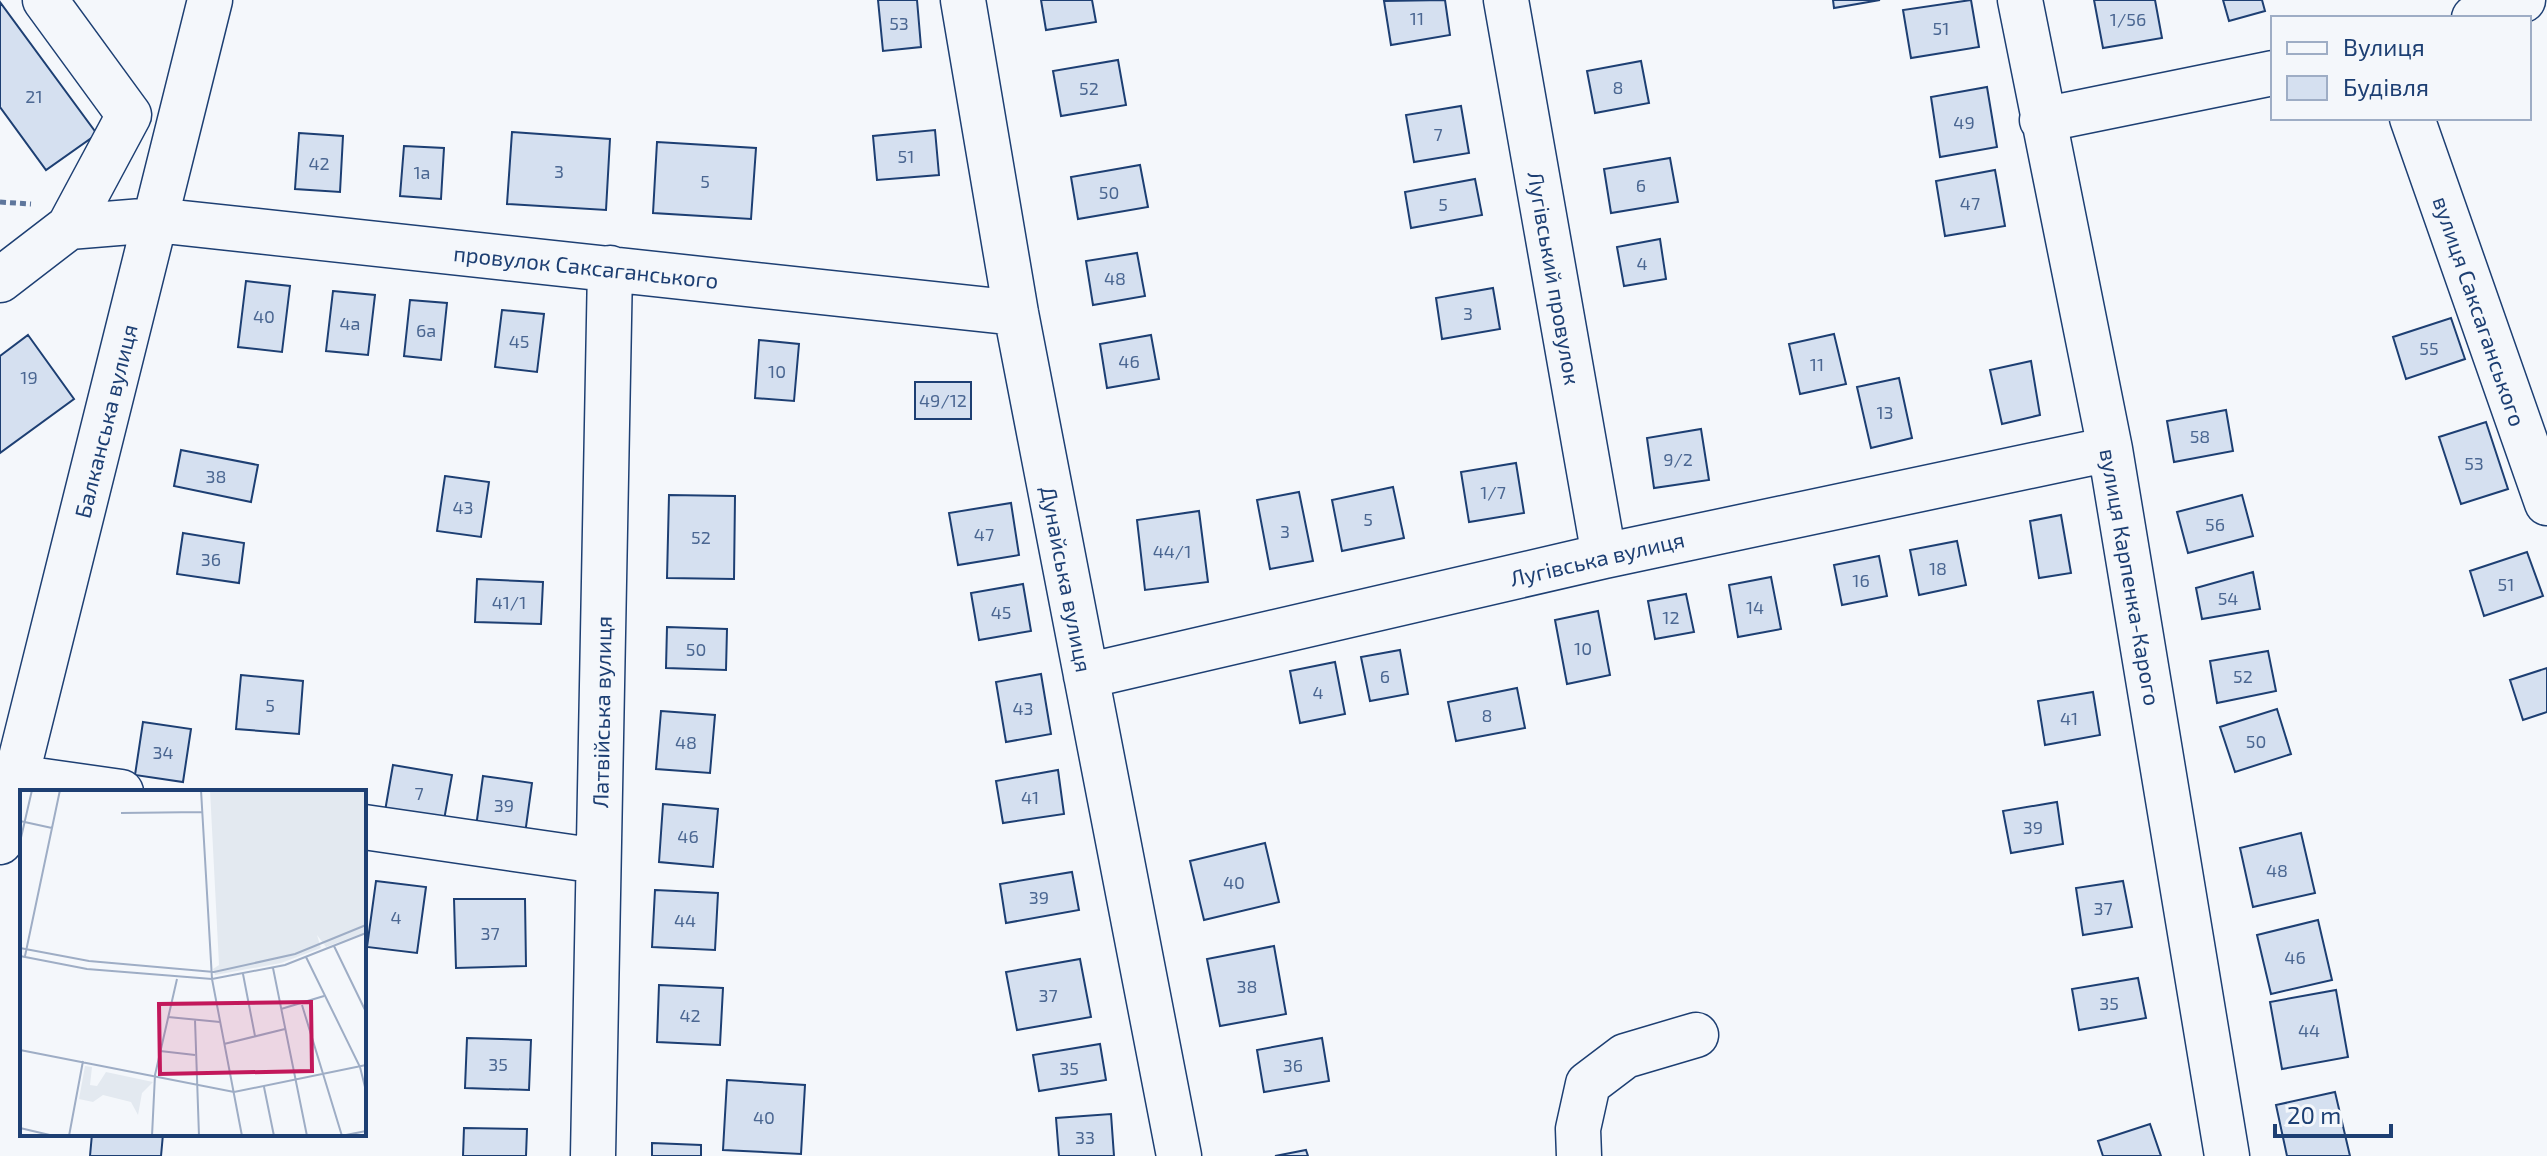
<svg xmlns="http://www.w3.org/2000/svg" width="2547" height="1156" viewBox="0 0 2547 1156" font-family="'Exo 2',sans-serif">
  <rect width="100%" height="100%" fill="#f4f7fb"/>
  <path fill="#d5e0f0" stroke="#1d3f73" stroke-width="2" d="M 878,0 L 917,0 L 921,47 L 883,51 Z
    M 1041,0 L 1092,0 L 1096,22 L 1046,30 Z
    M 1445,0 L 1450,35 L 1391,45 L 1384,1 Z
    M 1833,0 L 1880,0 L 1834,8 Z
    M 1971,0 L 1979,47 L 1911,58 L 1903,10 Z
    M 2094,0 L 2155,0 L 2162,38 L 2103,48 Z
    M 2223,0 L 2262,0 L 2265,11 L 2229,21 Z
    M 0,2 L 97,134 L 46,170 L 0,107 Z
    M 1118,60 L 1126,105 L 1061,116 L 1053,71 Z
    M 1641,61 L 1649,103 L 1595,113 L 1587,71 Z
    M 1987,87 L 1997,147 L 1940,157 L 1931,97 Z
    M 1461,106 L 1469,153 L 1414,162 L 1406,115 Z
    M 935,130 L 939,175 L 877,180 L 873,136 Z
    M 512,132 L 610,139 L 606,210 L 507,204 Z
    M 299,133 L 343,136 L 340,192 L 295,189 Z
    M 657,142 L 756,148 L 751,219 L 653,213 Z
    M 404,146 L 444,148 L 441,199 L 400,196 Z
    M 1670,158 L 1678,202 L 1611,213 L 1604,169 Z
    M 1140,165 L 1148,207 L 1078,219 L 1071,177 Z
    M 1995,170 L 2005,226 L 1945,236 L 1936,181 Z
    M 1475,179 L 1482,215 L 1411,228 L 1405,192 Z
    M 1660,239 L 1666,279 L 1624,286 L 1617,247 Z
    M 1137,253 L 1145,296 L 1093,305 L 1086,261 Z
    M 246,281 L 290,286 L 282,352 L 238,347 Z
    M 1493,288 L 1500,329 L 1442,339 L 1436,298 Z
    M 333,291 L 375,295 L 368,355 L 326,351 Z
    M 410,300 L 447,303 L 441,360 L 404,356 Z
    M 502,310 L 544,314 L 537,372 L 495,367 Z
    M 2451,318 L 2465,359 L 2406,379 L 2393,337 Z
    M 1834,334 L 1846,384 L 1800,394 L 1789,344 Z
    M 28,335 L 74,399 L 0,453 L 0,356 Z
    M 1151,335 L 1159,379 L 1107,388 L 1100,344 Z
    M 759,340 L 799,344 L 794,401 L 755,398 Z
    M 2031,361 L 2040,415 L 2002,424 L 1990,370 Z
    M 1899,378 L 1912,438 L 1871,448 L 1857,387 Z
    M 915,382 L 971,382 L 971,419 L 915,419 Z
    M 2226,410 L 2233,451 L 2174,462 L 2167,421 Z
    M 2486,422 L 2508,489 L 2461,504 L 2439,437 Z
    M 1701,429 L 1709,480 L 1654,488 L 1647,438 Z
    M 181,450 L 258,465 L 251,502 L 174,486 Z
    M 1516,463 L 1524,513 L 1469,522 L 1461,472 Z
    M 445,476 L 489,482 L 481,537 L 437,531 Z
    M 1393,487 L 1404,538 L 1342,551 L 1332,500 Z
    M 1299,492 L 1313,561 L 1270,569 L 1257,500 Z
    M 669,495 L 735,496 L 734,579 L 667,578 Z
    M 2242,495 L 2253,536 L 2188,553 L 2177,512 Z
    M 1011,503 L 1019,555 L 958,565 L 949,513 Z
    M 1199,511 L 1208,582 L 1145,590 L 1137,520 Z
    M 2061,515 L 2071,573 L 2039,578 L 2030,521 Z
    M 183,533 L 244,543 L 239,583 L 177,574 Z
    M 1957,541 L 1966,585 L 1919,595 L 1910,550 Z
    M 2527,552 L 2543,596 L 2484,616 L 2470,571 Z
    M 1879,556 L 1887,596 L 1842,605 L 1834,565 Z
    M 2253,572 L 2260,609 L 2202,619 L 2196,588 Z
    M 1771,577 L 1781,629 L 1738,637 L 1729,585 Z
    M 477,579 L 543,582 L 541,624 L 475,622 Z
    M 1023,584 L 1031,631 L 979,640 L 971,593 Z
    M 1686,594 L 1694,632 L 1655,639 L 1648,601 Z
    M 1598,611 L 1610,675 L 1567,684 L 1555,620 Z
    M 667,627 L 727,629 L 726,670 L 666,668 Z
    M 1400,650 L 1408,694 L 1370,701 L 1361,657 Z
    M 2268,651 L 2276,691 L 2217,703 L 2210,661 Z
    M 1335,662 L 1345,714 L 1300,723 L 1290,671 Z
    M 2547,668 L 2547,712 L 2523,720 L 2510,680 Z
    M 1041,674 L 1051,734 L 1006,742 L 996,682 Z
    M 241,675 L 303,681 L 299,734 L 236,729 Z
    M 1517,688 L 1525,728 L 1456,741 L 1448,702 Z
    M 2093,692 L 2100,735 L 2045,745 L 2038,701 Z
    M 2277,709 L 2291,754 L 2235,772 L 2220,727 Z
    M 661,711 L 715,715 L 710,773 L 656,769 Z
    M 143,722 L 191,729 L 183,782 L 135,775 Z
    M 393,765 L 452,775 L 444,820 L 385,811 Z
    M 1058,770 L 1064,814 L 1003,823 L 996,781 Z
    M 483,776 L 532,783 L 525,834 L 476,827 Z
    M 2057,802 L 2063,844 L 2011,853 L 2003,811 Z
    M 663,804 L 718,809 L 713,867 L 659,862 Z
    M 2301,833 L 2315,893 L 2253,907 L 2240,848 Z
    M 1265,843 L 1279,902 L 1204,920 L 1190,861 Z
    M 1072,872 L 1079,910 L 1006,923 L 1000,884 Z
    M 376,881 L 426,887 L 417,953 L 367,947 Z
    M 2123,881 L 2132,927 L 2083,935 L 2076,888 Z
    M 655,890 L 718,893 L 715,950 L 652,947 Z
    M 454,899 L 525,899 L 526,966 L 456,968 Z
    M 2318,920 L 2332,980 L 2271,994 L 2257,935 Z
    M 1274,946 L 1286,1014 L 1220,1026 L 1207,959 Z
    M 1080,959 L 1091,1017 L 1017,1030 L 1006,972 Z
    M 2138,978 L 2146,1018 L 2079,1030 L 2072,989 Z
    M 659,985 L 723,988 L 720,1045 L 657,1042 Z
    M 2336,990 L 2348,1057 L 2282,1069 L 2270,1002 Z
    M 467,1038 L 531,1040 L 529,1090 L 465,1088 Z
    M 1322,1038 L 1329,1081 L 1264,1092 L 1257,1050 Z
    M 1100,1044 L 1106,1080 L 1039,1091 L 1033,1055 Z
    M 727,1080 L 805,1085 L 801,1154 L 723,1150 Z
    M 2335,1092 L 2350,1156 L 2287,1156 L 2276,1105 Z
    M 1111,1114 L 1114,1156 L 1059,1156 L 1056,1118 Z
    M 2150,1124 L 2161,1156 L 2103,1156 L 2098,1141 Z
    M 464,1128 L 527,1129 L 526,1156 L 463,1156 Z
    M 92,1134 L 163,1134 L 161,1156 L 90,1156 Z
    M 652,1143 L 701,1145 L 701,1156 L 652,1156 Z
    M 1306,1150 L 1308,1156 L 1275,1156 Z"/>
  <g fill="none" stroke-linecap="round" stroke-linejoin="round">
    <g stroke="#1d3f73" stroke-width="47">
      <path id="minor" d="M 45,0 L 129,115 L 69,227
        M 963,0 L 1016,313 L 1179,1156
        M 1506,0 L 1604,556
        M 2020,0 L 2110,449 L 2227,1156
        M 2474,18 L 2523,0
        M 2412,118 L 2547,503
        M 2042,120 L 2273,73
        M 0,280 L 69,227 L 155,220 L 1016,313
        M 1086,676 L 1604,556 L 2110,449
        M 15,777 L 121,792
        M 364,827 L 598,861
        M 0,842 L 210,0
        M 593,1156 L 610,268
        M 1579,1156 L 1578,1129 L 1588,1084 L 1625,1056 L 1696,1035"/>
    </g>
    <path stroke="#5e769c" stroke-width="5" stroke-dasharray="6 4" stroke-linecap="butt" d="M 0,202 L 31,204"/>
    <use href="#minor" stroke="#f4f7fb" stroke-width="44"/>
  </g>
  <g text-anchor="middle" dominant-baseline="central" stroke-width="6" stroke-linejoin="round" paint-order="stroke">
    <g font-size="18" fill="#4b6792">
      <text x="1417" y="18">11</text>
      <text x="2128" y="19">1/56</text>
      <text x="899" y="23">53</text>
      <text x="1941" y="28">51</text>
      <text x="1618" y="87">8</text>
      <text x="1089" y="88">52</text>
      <text x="34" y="96">21</text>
      <text x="1964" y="122">49</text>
      <text x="1438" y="134">7</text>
      <text x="906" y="156">51</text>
      <text x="319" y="163">42</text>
      <text x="559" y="171">3</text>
      <text x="422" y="172">1а</text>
      <text x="705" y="181">5</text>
      <text x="1641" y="185">6</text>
      <text x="1109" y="192">50</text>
      <text x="1970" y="203">47</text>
      <text x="1443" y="204">5</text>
      <text x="1642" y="263">4</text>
      <text x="1115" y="278">48</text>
      <text x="1468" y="313">3</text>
      <text x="264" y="316">40</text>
      <text x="350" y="323">4а</text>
      <text x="426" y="330">6а</text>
      <text x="519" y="341">45</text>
      <text x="2429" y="348">55</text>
      <text x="1129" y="361">46</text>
      <text x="1817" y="364">11</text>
      <text x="777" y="371">10</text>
      <text x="29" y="377">19</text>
      <text x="943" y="400">49/12</text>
      <text x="1885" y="412">13</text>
      <text x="2200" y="436">58</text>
      <text x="1678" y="459">9/2</text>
      <text x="2474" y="463">53</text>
      <text x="216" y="476">38</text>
      <text x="1493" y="492">1/7</text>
      <text x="463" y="507">43</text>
      <text x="1368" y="519">5</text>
      <text x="2215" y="524">56</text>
      <text x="1285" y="531">3</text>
      <text x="984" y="534">47</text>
      <text x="701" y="537">52</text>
      <text x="1172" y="551">44/1</text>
      <text x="211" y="559">36</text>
      <text x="1938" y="568">18</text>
      <text x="1861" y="580">16</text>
      <text x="2506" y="584">51</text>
      <text x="2228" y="598">54</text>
      <text x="509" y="602">41/1</text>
      <text x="1755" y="607">14</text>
      <text x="1001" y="612">45</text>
      <text x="1671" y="617">12</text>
      <text x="1583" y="648">10</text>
      <text x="696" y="649">50</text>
      <text x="1385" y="676">6</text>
      <text x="2243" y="676">52</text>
      <text x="1318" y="692">4</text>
      <text x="270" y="705">5</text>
      <text x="1023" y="708">43</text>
      <text x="1487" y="715">8</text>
      <text x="2069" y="718">41</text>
      <text x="2256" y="741">50</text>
      <text x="686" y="742">48</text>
      <text x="163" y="752">34</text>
      <text x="419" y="793">7</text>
      <text x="1030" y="797">41</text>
      <text x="504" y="805">39</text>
      <text x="2033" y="827">39</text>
      <text x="688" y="836">46</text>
      <text x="2277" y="870">48</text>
      <text x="1234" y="882">40</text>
      <text x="1039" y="897">39</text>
      <text x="2103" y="908">37</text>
      <text x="396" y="917">4</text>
      <text x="685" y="920">44</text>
      <text x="490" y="933">37</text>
      <text x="2295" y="957">46</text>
      <text x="1247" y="986">38</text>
      <text x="1048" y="995">37</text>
      <text x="2109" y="1003">35</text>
      <text x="690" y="1015">42</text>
      <text x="2309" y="1030">44</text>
      <text x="498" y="1064">35</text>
      <text x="1293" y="1065">36</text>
      <text x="1069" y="1068">35</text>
      <text x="764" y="1117">40</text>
      <text x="1085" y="1137">33</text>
    </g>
    <g font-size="22" fill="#1d3f73" stroke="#f4f7fb">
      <text transform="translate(586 266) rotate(6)">провулок Саксаганського</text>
      <text transform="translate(1555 278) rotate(80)">Лугівський провулок</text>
      <text transform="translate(2480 311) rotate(71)">вулиця Саксаганського</text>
      <text transform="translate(105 421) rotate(-76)">Балканська вулиця</text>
      <text transform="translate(1597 558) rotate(-13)">Лугівська вулиця</text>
      <text transform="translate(2131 577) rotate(80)">вулиця Карпенка-Карого</text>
      <text transform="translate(1067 579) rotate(79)">Дунайська вулиця</text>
      <text transform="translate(601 712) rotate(-89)">Латвійська вулиця</text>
    </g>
  </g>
  <g transform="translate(20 790)">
    <rect width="346" height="346" fill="#f4f7fb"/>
    <path d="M 190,0 L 346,0 L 346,142 L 306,157 L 297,145 L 301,158 L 261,173 L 195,185 L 193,179 L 199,175 ZM 65,276 L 72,277 L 70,295 L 77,296 L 86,282 L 133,292 L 122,303 L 118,325 L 111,312 L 83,305 L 73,312 L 59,309 Z" fill="#e3e9f0"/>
    <path fill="none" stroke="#9eadc5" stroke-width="2" d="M 181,0 L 192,189M 101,23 L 182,22M 0,31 L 32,38M 0,52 L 12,0M 314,156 L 346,222M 0,158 L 69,171 L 194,182 L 275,164 L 346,135M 0,166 L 67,179 L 192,189 L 265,175 L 346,143M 5,166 L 40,0M 286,167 L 340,277 L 346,301M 253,178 L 287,346M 223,184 L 235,246M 192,189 L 222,346M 282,215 L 322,346M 261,219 L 304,206M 148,227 L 200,232M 175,230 L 179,346M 204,254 L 265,239M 0,260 L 214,302 L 346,275M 140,261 L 175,265M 244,297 L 254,346M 0,338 L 34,346M 49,346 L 63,271M 132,346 L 135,285 L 157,189M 321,346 L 346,341"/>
    <path fill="#c2185b" fill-opacity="0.15" stroke="#c2185b" stroke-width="4" d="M 291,212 L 292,281 L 140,284 L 139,214 Z"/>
    <rect width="346" height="346" fill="none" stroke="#1d3f73" stroke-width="4"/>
  </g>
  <rect x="2271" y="16" width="260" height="104" fill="#f4f7fb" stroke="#9eadc5" stroke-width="2"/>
  <rect x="2287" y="42" width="40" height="12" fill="#f4f7fb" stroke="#9eadc5" stroke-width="2"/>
  <text x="2343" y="56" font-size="24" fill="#1d3f73">Вулиця</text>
  <rect x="2287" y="76" width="40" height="24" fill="#d5e0f0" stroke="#9eadc5" stroke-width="2"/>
  <text x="2343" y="96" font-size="24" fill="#1d3f73">Будівля</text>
  <path d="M2275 1124v12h116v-12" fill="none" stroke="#1d3f73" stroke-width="4"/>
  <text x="2287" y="1124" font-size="24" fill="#1d3f73" stroke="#f4f7fb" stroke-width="6" paint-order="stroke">20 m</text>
</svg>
